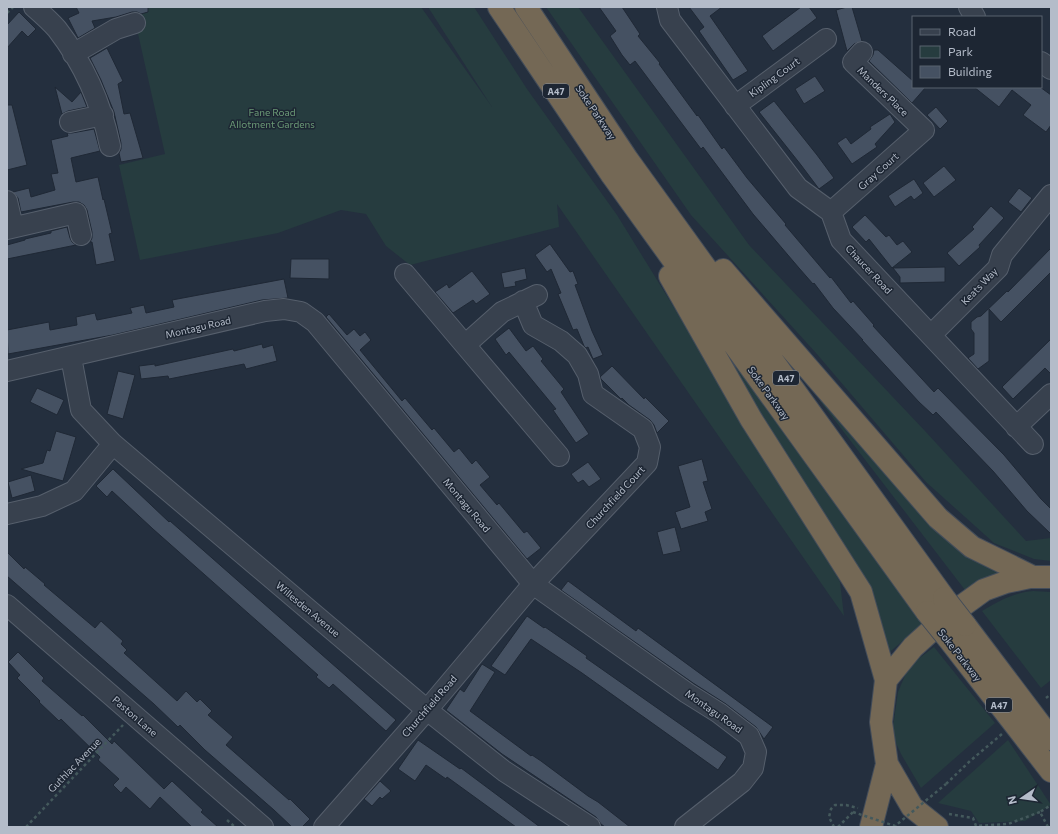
<svg xmlns="http://www.w3.org/2000/svg" width="1058" height="834" viewBox="0 0 1058 834" font-family="Commissioner,sans-serif">
  <rect width="100%" height="100%" fill="#242f3e"/>
  <path fill="#263c3f" d="M 132,7 L 421,7 L 492,107 L 428,7 L 474,7 L 527,89 L 617,215 L 776,473 L 840,582 L 844,616 L 557,204 L 559,227 L 410,265 L 386,246 L 366,214 L 341,210 L 278,233 L 140,260 L 119,165 L 165,154 Z
    M 546,7 L 578,7 L 749,245 L 925,431 L 1026,541 L 1051,538 L 1051,561 L 1034,559 L 994,543 L 926,482 L 816,353 L 691,215 Z
    M 735,359 L 923,624 L 886,655 L 844,552 L 731,364 Z
    M 825,397 L 1006,572 L 965,590 L 820,401 Z
    M 1033,591 L 1051,592 L 1051,680 L 1041,688 L 982,611 C 999,601 1013,593 1033,591 Z
    M 934,647 L 995,723 L 921,788 L 901,754 L 892,734 L 898,692 L 909,666 Z
    M 1008,740 L 1051,805 L 1025,821 L 979,823 L 971,811 L 938,803 Z"/>
  <path fill="#455162" stroke="#1f2835" d="M 76,7 L 148,7 L 148,12 L 141,14 L 137,12 L 132,12 L 116,17 L 92,21 L 95,28 L 78,38 L 68,18 L 79,13 Z
    M 599,7 L 622,7 L 640,34 L 638,36 L 660,63 L 659,64 L 697,116 L 698,115 L 722,149 L 724,147 L 747,178 L 786,224 L 785,225 L 830,278 L 831,277 L 851,303 L 853,301 L 874,325 L 873,326 L 934,392 L 938,388 L 1004,455 L 1041,499 L 1051,509 L 1051,534 L 1027,511 L 993,471 L 936,412 L 933,415 L 919,402 L 862,340 L 863,340 L 833,308 L 814,283 L 813,284 L 799,268 L 753,214 L 703,147 L 701,149 L 635,61 L 630,65 L 622,55 L 610,36 L 616,31 Z
    M 689,7 L 722,7 L 710,16 L 748,71 L 733,80 L 699,31 L 704,27 Z
    M 801,7 L 809,7 L 817,18 L 773,51 L 762,36 Z
    M 847,7 L 852,7 L 862,41 L 854,44 L 847,51 L 836,10 Z
    M 19,12 L 36,29 L 28,37 L 22,31 L 7,48 L 7,25 Z
    M 107,48 L 123,81 L 118,84 L 124,114 L 130,113 L 143,158 L 121,162 L 119,153 L 121,149 L 121,143 L 114,112 L 101,80 L 90,58 Z
    M 874,50 L 878,50 L 913,81 L 913,87 L 926,87 L 912,103 L 869,61 L 873,55 Z
    M 815,76 L 825,91 L 804,104 L 795,89 Z
    M 55,87 L 72,102 L 81,92 L 87,107 L 68,111 L 62,114 Z
    M 974,87 L 1040,87 L 1051,95 L 1051,125 L 1046,132 L 1023,115 L 1031,105 L 1012,90 L 999,107 Z
    M 774,101 L 817,155 L 834,178 L 819,189 L 801,165 L 759,112 Z
    M 7,105 L 12,105 L 27,165 L 7,170 Z
    M 936,107 L 948,121 L 940,129 L 927,115 Z
    M 890,114 L 895,122 L 875,144 L 877,147 L 852,164 L 837,143 L 846,137 L 851,144 L 871,129 L 870,127 Z
    M 94,129 L 100,151 L 71,158 L 76,182 L 98,177 L 103,200 L 104,199 L 112,233 L 109,234 L 115,261 L 96,265 L 92,242 L 90,242 L 92,238 L 92,232 L 87,210 L 84,205 L 79,202 L 73,202 L 21,212 L 18,198 L 13,192 L 29,188 L 31,197 L 55,190 L 51,174 L 58,173 L 51,140 L 68,136 L 67,133 L 72,133 Z
    M 944,166 L 956,180 L 934,197 L 923,183 Z
    M 914,179 L 923,193 L 914,200 L 911,196 L 895,207 L 888,196 Z
    M 1019,188 L 1032,198 L 1021,212 L 1008,202 Z
    M 991,206 L 1004,218 L 979,245 L 980,247 L 959,266 L 947,253 L 974,229 L 972,227 Z
    M 865,215 L 886,237 L 889,235 L 897,245 L 903,241 L 912,252 L 892,268 L 869,239 L 866,242 L 852,227 Z
    M 67,227 L 70,238 L 72,242 L 76,245 L 7,259 L 7,245 L 25,240 L 25,239 L 51,233 L 51,231 Z
    M 550,244 L 570,272 L 573,271 L 578,284 L 575,285 L 592,331 L 603,355 L 593,359 L 588,347 L 586,348 L 584,346 L 577,329 L 573,330 L 558,294 L 561,293 L 551,269 L 547,272 L 535,255 Z
    M 1051,248 L 1051,272 L 1001,322 L 989,309 L 989,361 L 978,369 L 968,358 L 974,354 L 974,333 L 971,329 L 971,322 L 977,317 L 981,316 L 1007,291 L 1008,292 Z
    M 291,259 L 329,259 L 329,279 L 290,278 Z
    M 945,267 L 945,282 L 900,283 L 900,277 L 893,268 Z
    M 525,268 L 527,279 L 515,282 L 516,286 L 504,288 L 501,273 Z
    M 472,271 L 490,294 L 476,304 L 473,300 L 453,313 L 435,292 L 447,284 L 449,288 Z
    M 284,279 L 288,298 L 262,300 L 113,335 L 8,354 L 7,330 L 49,322 L 50,330 L 77,325 L 76,317 L 95,313 L 97,320 L 132,313 L 130,308 L 144,305 L 146,313 L 174,307 L 172,300 Z
    M 329,314 L 347,335 L 354,329 L 360,336 L 365,332 L 371,340 L 360,350 L 402,401 L 405,398 L 432,430 L 434,428 L 454,452 L 459,448 L 472,464 L 476,460 L 490,477 L 480,485 L 497,505 L 499,503 L 524,533 L 527,531 L 541,548 L 527,559 L 326,317 Z
    M 509,328 L 526,351 L 533,346 L 543,359 L 541,361 L 564,389 L 561,392 L 589,434 L 576,443 L 553,410 L 556,409 L 509,352 L 506,355 L 495,339 Z
    M 1051,339 L 1051,374 L 1045,368 L 1013,399 L 1002,387 Z
    M 262,344 L 263,348 L 273,345 L 277,361 L 246,369 L 244,364 L 169,379 L 168,376 L 141,379 L 139,366 L 155,364 L 155,366 L 233,349 L 234,351 Z
    M 612,366 L 644,399 L 645,397 L 669,421 L 657,433 L 654,425 L 650,420 L 629,405 L 622,398 L 621,399 L 601,379 L 600,377 Z
    M 118,371 L 135,375 L 123,419 L 107,414 Z
    M 37,388 L 64,400 L 57,415 L 30,402 Z
    M 56,431 L 76,437 L 63,481 L 21,469 L 43,463 L 47,450 L 50,451 Z
    M 702,459 L 708,481 L 703,482 L 712,509 L 705,512 L 708,521 L 681,529 L 675,512 L 690,507 L 678,466 Z
    M 588,462 L 601,479 L 589,487 L 583,480 L 578,483 L 571,474 Z
    M 113,469 L 169,522 L 170,521 L 396,720 L 386,731 L 333,684 L 329,688 L 316,677 L 318,675 L 153,529 L 112,491 L 107,497 L 96,486 Z
    M 31,475 L 35,491 L 12,498 L 8,482 Z
    M 675,527 L 681,551 L 663,555 L 657,532 Z
    M 7,552 L 24,569 L 25,567 L 45,584 L 44,585 L 95,628 L 101,621 L 123,641 L 121,644 L 127,650 L 124,653 L 177,701 L 186,691 L 197,702 L 200,699 L 212,711 L 208,715 L 233,737 L 226,745 L 289,800 L 290,799 L 310,819 L 302,827 L 292,827 L 274,810 L 205,750 L 180,725 L 178,727 L 154,704 L 7,576 Z
    M 568,581 L 636,631 L 638,628 L 773,727 L 764,739 L 756,727 L 726,704 L 693,683 L 561,590 Z
    M 527,616 L 544,628 L 545,627 L 587,656 L 586,658 L 727,757 L 718,770 L 582,673 L 531,639 L 505,675 L 491,666 Z
    M 18,652 L 44,678 L 42,681 L 82,716 L 83,715 L 112,744 L 114,741 L 164,789 L 172,781 L 203,810 L 201,812 L 218,827 L 192,827 L 160,797 L 150,809 L 126,787 L 121,793 L 113,785 L 119,779 L 98,760 L 100,757 L 61,719 L 59,721 L 39,702 L 40,701 L 17,678 L 20,675 L 8,662 Z
    M 482,664 L 495,672 L 470,711 L 531,756 L 532,755 L 541,761 L 588,796 L 598,802 L 630,827 L 605,827 L 601,824 L 596,817 L 502,754 L 446,710 L 460,689 L 464,692 Z
    M 418,740 L 460,769 L 461,768 L 540,827 L 516,827 L 447,777 L 446,779 L 426,765 L 415,781 L 398,769 Z
    M 380,781 L 391,791 L 382,799 L 380,797 L 372,806 L 364,799 Z"/>
  <g fill="none" stroke-linecap="round" stroke-linejoin="round">
    <g stroke="#565f6c" stroke-width="22">
      <path id="minor" d="M 34,7 C 42,14 50,21 57,29 C 84,64 101,102 110,146
        M 667,7 L 670,20 L 798,188 L 831,212 L 841,240 L 1033,444
        M 969,7 L 975,17
        M 73,54 L 116,29 L 135,23
        M 1041,62 L 1051,69
        M 735,106 L 826,39
        M 70,122 L 103,115
        M 7,201 L 13,227
        M 831,212 L 924,130 L 853,62 L 862,52
        M 7,229 L 76,213 L 81,235
        M 405,274 L 465,345
        M 537,295 L 502,312 L 465,345 L 559,456
        M 931,335 L 998,268 L 1002,255 L 1051,195
        M 71,357 L 81,410 L 113,444 L 427,710 L 504,771 L 590,827
        M 7,371 L 265,311 L 284,309 L 301,312 L 315,322 L 533,584 L 687,693 L 719,713 L 749,736 L 756,752 L 753,768 L 742,782 L 685,827
        M 1016,427 L 1051,394
        M 7,514 L 42,506 L 74,491 L 113,444
        M 7,605 L 263,827
        M 324,827 L 427,710 L 533,584 L 647,463 L 650,447 L 643,429 L 593,394 L 588,374 L 577,355 L 561,341 L 533,325 L 523,301"/>
    </g>
    <g stroke="#434c59" stroke-width="24">
      <path id="highway" d="M 499,7 L 612,175 L 927,612
        M 526,7 L 627,159 L 944,598
        M 723,270 L 938,518 L 972,547 L 1033,577
        M 670,276 L 751,419 L 861,592 L 886,680
        M 965,625 L 1051,739
        M 948,638 L 1051,771
        M 871,827 L 887,764
        M 937,827 L 912,807 L 887,764 L 881,722 L 886,680 L 913,647 L 944,619 L 984,590 L 1006,582 L 1030,577 L 1051,577"/>
    </g>
    <path stroke="#44595c" stroke-width="2.5" stroke-dasharray="3 3" stroke-linecap="butt" d="M 7,13 L 13,7
      M 1046,698 L 1051,694
      M 946,784 L 970,761 L 1002,734
      M 949,814 L 973,818 L 976,826 L 1008,824 L 1040,812
      M 227,820 L 235,827
      M 895,826 L 896,827
      M 26,827 L 123,725
      M 834,827 L 829,817 L 831,809 L 835,805 L 846,805 L 858,808
      M 838,827 L 853,812
      M 1048,827 L 1040,812 L 1051,805"/>
    <use href="#minor" stroke="#38414e" stroke-width="20"/>
    <use href="#highway" stroke="#746855" stroke-width="22"/>
    <g stroke="#434c59" stroke-width="24" stroke-linecap="butt">
      <path id="highway-bridge" d="M 944,598 L 965,625
        M 927,612 L 948,638"/>
    </g>
    <path stroke="#44595c" stroke-width="2.5" stroke-dasharray="3 3" stroke-linecap="butt" d="M 853,812 L 895,826 L 946,784"/>
    <use href="#highway-bridge" stroke="#746855" stroke-width="22"/>
  </g>
  <g text-anchor="middle" dominant-baseline="central" stroke-width="3" stroke-linejoin="round" paint-order="stroke">
    <g fill="#1d2633" stroke="#878f9c" stroke-width="1">
      <rect x="543" y="84" width="26" height="14" rx="3"/>
      <rect x="773" y="371" width="26" height="14" rx="3"/>
      <rect x="986" y="698" width="26" height="14" rx="3"/>
    </g>
    <g font-size="9" font-weight="bold" fill="#b4bcc9">
      <text x="556" y="91">A47</text>
      <text x="786" y="378">A47</text>
      <text x="999" y="705">A47</text>
    </g>
    <g font-size="10" fill="#b4bcc9" stroke="#1d2633">
      <text transform="translate(774 77) rotate(-36)">Kipling Court</text>
      <text transform="translate(883 91) rotate(44)">Manders Place</text>
      <text transform="translate(596 112) rotate(56)">Soke Parkway</text>
      <text transform="translate(878 171) rotate(-42)">Gray Court</text>
      <text transform="translate(869 269) rotate(47)">Chaucer Road</text>
      <text transform="translate(979 286) rotate(-46)">Keats Way</text>
      <text transform="translate(198 327) rotate(-13)">Montagu Road</text>
      <text transform="translate(769 393) rotate(54)">Soke Parkway</text>
      <text transform="translate(615 497) rotate(-47)">Churchfield Court</text>
      <text transform="translate(467 505) rotate(50)">Montagu Road</text>
      <text transform="translate(308 609) rotate(40)">Willesden Avenue</text>
      <text transform="translate(960 655) rotate(52)">Soke Parkway</text>
      <text transform="translate(429 706) rotate(-49)">Churchfield Road</text>
      <text transform="translate(714 711) rotate(35)">Montagu Road</text>
      <text transform="translate(135 716) rotate(41)">Paston Lane</text>
      <text transform="translate(74 765) rotate(-46)">Guthlac Avenue</text>
    </g>
    <g font-size="10" fill="#6b9a76" stroke="#1d2633">
      <text x="272" y="112">Fane Road<tspan x="272" dy="12">Allotment Gardens</tspan></text>
    </g>
  </g>
  <rect width="1058" height="834" fill="none" stroke="#b4bcc9" stroke-width="16"/>
  <rect x="912" y="16" width="130" height="72" fill="#1d2633" stroke="#59626f"/>
  <rect x="920" y="29" width="20" height="6" fill="#38414e" stroke="#59626f"/>
  <text x="948" y="36" font-size="12" fill="#b4bcc9">Road</text>
  <rect x="920" y="46" width="20" height="12" fill="#263c3f" stroke="#59626f"/>
  <text x="948" y="56" font-size="12" fill="#b4bcc9">Park</text>
  <rect x="920" y="66" width="20" height="12" fill="#455162" stroke="#59626f"/>
  <text x="948" y="76" font-size="12" fill="#b4bcc9">Building</text>
  <g transform="translate(1022 798) rotate(257)" stroke="#1d2633" stroke-width="3" paint-order="stroke">
  <path d="M0-3L7 15L0 10L-7 15Z" fill="#b4bcc9"/>
  <text y="-6" font-size="11" font-weight="bold" text-anchor="middle" fill="#b4bcc9">N</text>
  </g>
</svg>
